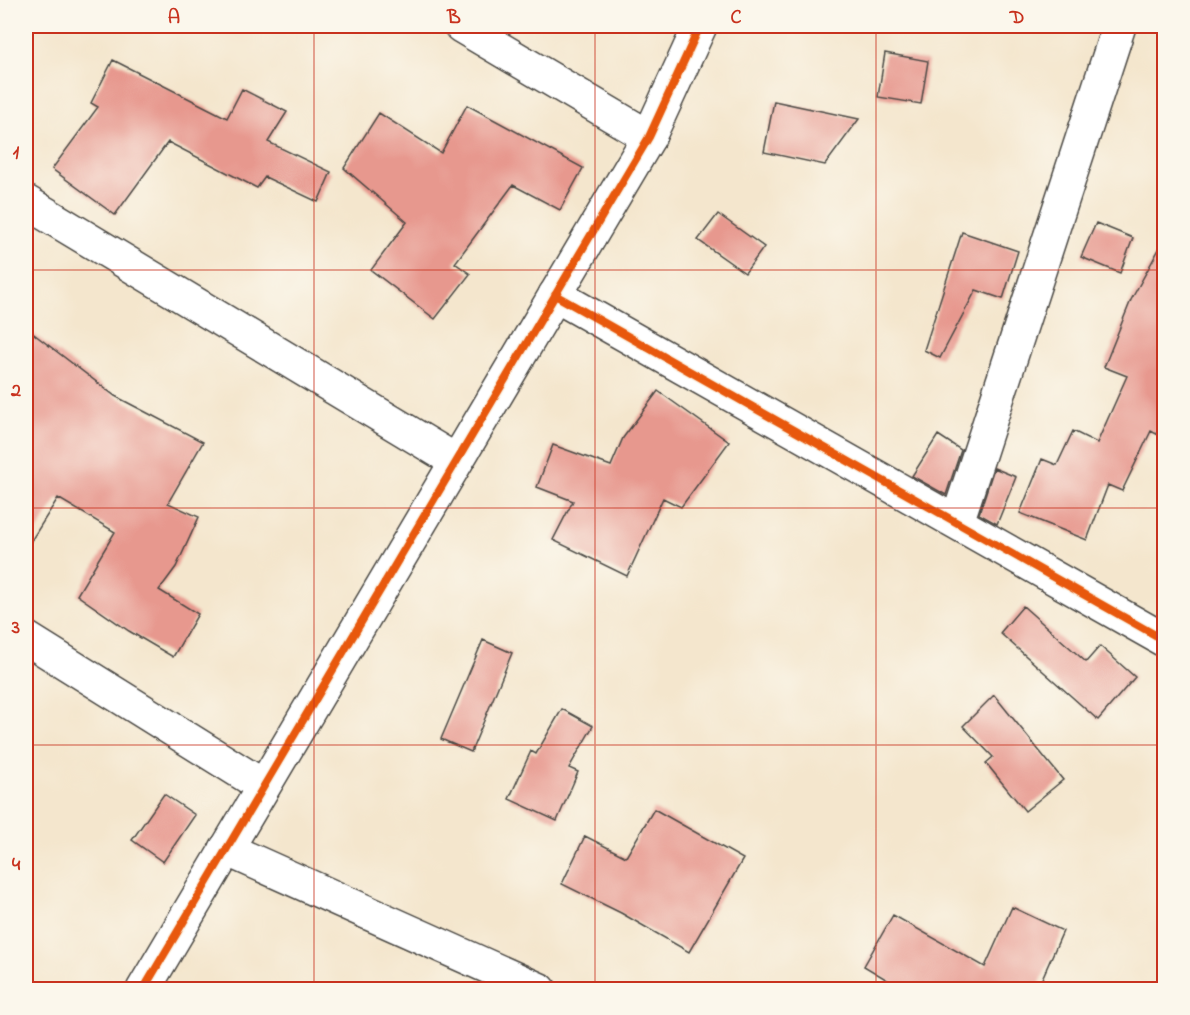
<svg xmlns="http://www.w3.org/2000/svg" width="1190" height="1015" viewBox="0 0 1190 1015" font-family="'Indie Flower',sans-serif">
  <rect width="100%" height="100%" fill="#fbf7ec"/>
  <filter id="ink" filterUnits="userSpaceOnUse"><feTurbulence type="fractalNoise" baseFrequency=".0167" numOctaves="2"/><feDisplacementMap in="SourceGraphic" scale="12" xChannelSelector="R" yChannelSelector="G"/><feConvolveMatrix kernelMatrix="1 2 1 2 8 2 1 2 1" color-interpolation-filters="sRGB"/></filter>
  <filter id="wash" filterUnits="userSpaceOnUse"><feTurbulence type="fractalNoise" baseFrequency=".008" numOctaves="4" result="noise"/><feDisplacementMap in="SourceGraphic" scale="24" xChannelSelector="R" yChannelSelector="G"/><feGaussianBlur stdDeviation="1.35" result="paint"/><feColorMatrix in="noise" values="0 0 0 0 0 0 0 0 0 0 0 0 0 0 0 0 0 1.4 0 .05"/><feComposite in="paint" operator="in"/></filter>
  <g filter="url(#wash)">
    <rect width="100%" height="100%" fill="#f4e6cd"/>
    <g id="blocks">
      <path fill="#e7988e" d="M 885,53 L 928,61 L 921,104 L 878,97 Z
        M 113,60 L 227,118 L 242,89 L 287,112 L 268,142 L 331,172 L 318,202 L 265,177 L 257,188 L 168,142 L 115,215 L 52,169 L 98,107 L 91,103 Z
        M 774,101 L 859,119 L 825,165 L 764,152 Z
        M 467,105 L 583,168 L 560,210 L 513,185 L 455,263 L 470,274 L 435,319 L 371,270 L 407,222 L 344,168 L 379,113 L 441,153 Z
        M 718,214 L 764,247 L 745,273 L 698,240 Z
        M 1096,223 L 1133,238 L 1120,273 L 1081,257 Z
        M 962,232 L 1018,251 L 1003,299 L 976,290 L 940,358 L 924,350 Z
        M 1164,240 L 1164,438 L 1151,431 L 1122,491 L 1108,485 L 1087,540 L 1020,513 L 1042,459 L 1057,465 L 1073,431 L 1097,443 L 1127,376 L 1104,367 L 1131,300 Z
        M 26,328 L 115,396 L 203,442 L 168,503 L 199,517 L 176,567 L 159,590 L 198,614 L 173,657 L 129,631 L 77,595 L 115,532 L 58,498 L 26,549 Z
        M 658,391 L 729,442 L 681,507 L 663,498 L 627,576 L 553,540 L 573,501 L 537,487 L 553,445 L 611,466 L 623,438 Z
        M 938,435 L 961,450 L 946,495 L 912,476 Z
        M 994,468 L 1016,477 L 997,524 L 979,514 Z
        M 1023,606 L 1086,662 L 1100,646 L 1135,677 L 1098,720 L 1000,633 Z
        M 483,640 L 512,653 L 471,752 L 441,739 Z
        M 994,695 L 1063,780 L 1025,811 L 986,763 L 993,757 L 963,726 Z
        M 562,709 L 593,726 L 569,768 L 578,772 L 557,821 L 509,799 L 531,751 L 536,754 Z
        M 164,794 L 195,815 L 163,862 L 132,840 Z
        M 654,809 L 743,859 L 689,952 L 621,913 L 562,884 L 585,836 L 626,857 Z
        M 1012,907 L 1063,931 L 1037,990 L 904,990 L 864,966 L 893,915 L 985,967 Z"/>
    </g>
  </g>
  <g filter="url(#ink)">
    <use href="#blocks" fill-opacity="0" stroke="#494743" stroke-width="1.5"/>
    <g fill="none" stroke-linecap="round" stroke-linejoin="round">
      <g stroke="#494743" stroke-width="36">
        <path id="street" d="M 461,26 L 649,137
          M 26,202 L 456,461
          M 555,295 L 1164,640
          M 957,522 L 1119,26
          M 26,638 L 263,786
          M 226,849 L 540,990"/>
      </g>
      <g stroke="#494743" stroke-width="36">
        <path id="secondary" d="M 143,990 L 649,137 L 700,26"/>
      </g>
      <use href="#street" stroke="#fff" stroke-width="33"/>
      <use href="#secondary" stroke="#fff" stroke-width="33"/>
      <g stroke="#fbf7ec" stroke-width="11">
        <path id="cycleway" d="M 555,295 L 1164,640
          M 143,990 L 649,137 L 700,26"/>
      </g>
      <use href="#cycleway" stroke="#e8590c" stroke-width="8"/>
    </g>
  </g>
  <path fill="none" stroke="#c8321e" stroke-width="1.5" stroke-opacity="0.55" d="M 314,26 L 314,990M 595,26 L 595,990M 876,26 L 876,990M 26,270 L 1164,270M 26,508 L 1164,508M 26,745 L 1164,745"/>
  <rect width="1190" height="1015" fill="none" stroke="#fbf7ec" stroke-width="66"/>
  <rect x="33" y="33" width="1124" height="949" fill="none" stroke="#c8321e" stroke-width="2"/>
  <g font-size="20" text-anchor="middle" font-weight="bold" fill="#c8321e">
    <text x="174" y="23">A</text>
    <text x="454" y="23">B</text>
    <text x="736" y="23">C</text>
    <text x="1017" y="23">D</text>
    <text x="16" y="158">1</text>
    <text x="16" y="396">2</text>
    <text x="16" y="633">3</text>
    <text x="16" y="870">4</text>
  </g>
</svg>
